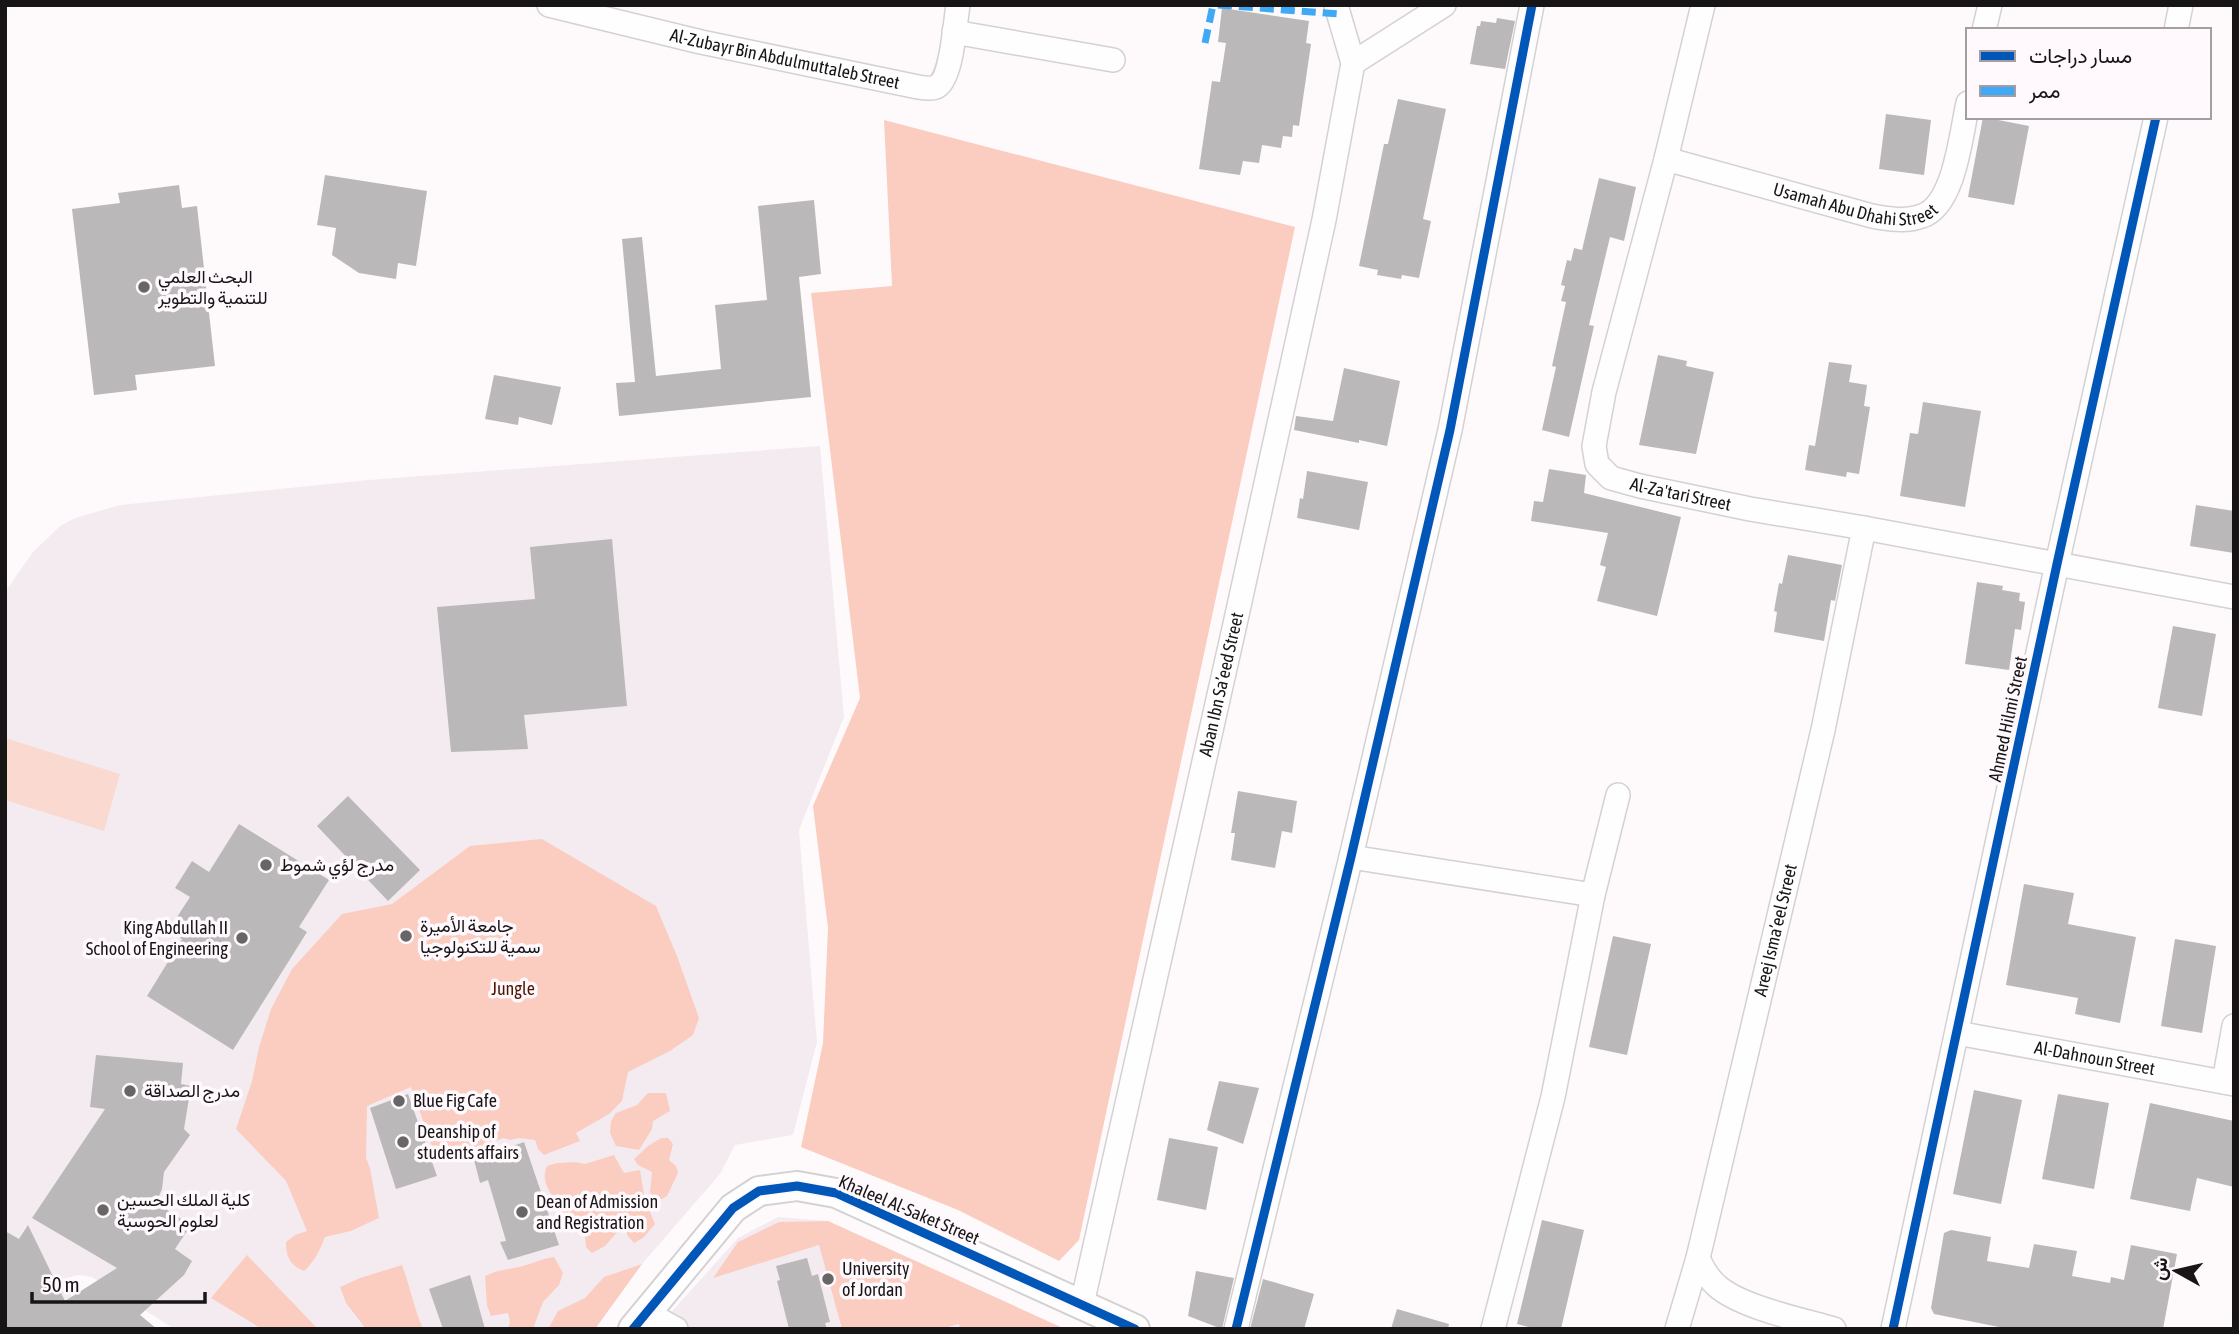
<svg xmlns="http://www.w3.org/2000/svg" width="2239" height="1334" font-family="'Asap Condensed',Vazirmatn,sans-serif">
<style>
.built{fill:#f4ebf1}
.green{fill:#fad9d0}
.forest{fill:#fbcdc1}
.building{fill:#bbb8b9}
.lines{fill:none;stroke-linecap:round;stroke-linejoin:round}
.minor-casing{stroke:#d4d1d3;stroke-width:26}
.tertiary-casing{stroke:#d4d1d3;stroke-width:32}
.minor{stroke:#fffeff;stroke-width:23}
.tertiary{stroke:#fffeff;stroke-width:28}
.quiet{stroke:#3fa9f5;stroke-width:7;stroke-dasharray:14 7;stroke-linecap:butt}
.cycleway-casing{stroke:#fff9fd;stroke-width:13}
.cycleway{stroke:#0057b8;stroke-width:9}
.poi-dot{fill:#686566;stroke:#fff9fd;stroke-width:2.5}
.labels{text-anchor:middle;stroke-width:7;stroke-linejoin:round;paint-order:stroke}
.street-label{font-size:18px;fill:#171516;stroke:#fff9fd}
.poi-label{font-size:18px;fill:#171516;stroke:#fff9fd;text-anchor:start}
.park-label{font-size:18px;fill:#4f1401;stroke:#fff9fd}
</style>
<rect width="100%" height="100%" fill="#fefafc"/>
<g class="built">
<path d="M820 446 844 717 799 830 817 1042 793 1135 735 1145 720 1174 642 1264 595 1329 173 1328 92 1277 79 1275 62 1279 90 1329H5V592L33 552 60 526 75 518 120 505 368 480Z"/>
<path d="M778 1217 828 1221 1065 1329H656L738 1238Z"/>
</g>
<path class="green" d="M5 738 120 774 104 831 5 800Z"/>
<g class="forest">
<path d="M884 120 1295 227 1079 1240 1059 1261 958 1210 801 1147 823 1043 828 928 813 806 860 698 811 293 892 286Z"/>
<path d="M542 839 656 906 677 956 699 1018 693 1035 670 1051 628 1072 622 1101 609 1114 576 1133 580 1141 544 1155 538 1149 535 1140 519 1138 510 1140 504 1138 437 1160 411 1087 367 1106 366 1158 370 1168 379 1218 351 1231 325 1237C320 1250 315 1261 304 1271 290 1265 286 1257 286 1242L295 1235 307 1231 286 1181 236 1129 252 1081 259 1047 271 1009 292 969 342 914 392 904 470 846Z"/>
<path d="M648 1093H666L670 1111 653 1121 652 1129 639 1150 616 1146 610 1133 611 1121 616 1113 637 1105Z"/>
<path d="M661 1138H668L673 1144 669 1160 676 1166 678 1173 667 1196 662 1199 654 1198 650 1192 652 1172 638 1165 634 1159 648 1146Z"/>
<path d="M614 1155 624 1173 640 1170 645 1200 655 1224 643 1238 634 1243 627 1235V1221L605 1246 592 1253 586 1247 584 1227 578 1222 570 1224C562 1205 537 1186 547 1166L557 1163 575 1162 585 1164Z"/>
<path d="M828 1221 1065 1329H960L959 1324 941 1329H842L819 1245 713 1278 738 1242 779 1222Z"/>
<path d="M247 1255 318 1329H262L211 1298Z"/>
<path d="M554 1257 563 1273 559 1285 543 1302 533 1329H508L510 1322 508 1313 491 1316 487 1306 485 1276C495 1271 503 1270 514 1268 527 1266 540 1259 554 1257Z"/>
<path d="M642 1264 595 1329H548L558 1311 585 1298 604 1277Z"/>
<path d="M402 1265C410 1286 414 1308 423 1329H366L346 1303 340 1287 360 1278Z"/>
</g>
<g class="building">
<path d="M1222 8 1309 21 1306 43 1311 44 1299 126 1293 125 1292 137 1283 136 1281 148 1262 145 1259 163 1243 161 1240 175 1199 169 1212 81 1220 82 1226 43 1218 42Z"/>
<path d="M1497 18 1515 21 1505 69 1470 64 1477 26H1480L1481 21 1496 23Z"/>
<path d="M1398 99 1446 109 1423 219 1431 221 1419 278 1402 275 1401 279 1377 275 1378 270 1359 266 1384 144H1388Z"/>
<path d="M1886 114 1931 120 1924 175 1879 169Z"/>
<path d="M1983 117 2029 126 2014 205 1968 197Z"/>
<path d="M325 175 427 191 416 266 398 263 396 279 359 273 332 255 336 228 317 225Z"/>
<path d="M1599 178 1636 187 1624 241 1610 237 1589 325 1594 326 1569 437 1542 430 1556 367 1552 366 1566 302 1561 301 1565 286 1561 285 1567 260 1571 261 1574 248 1582 250Z"/>
<path d="M179 185 182 208 197 206 215 366 135 375 137 390 94 395 72 209 120 203 118 193Z"/>
<path d="M814 200 821 274 799 277 811 397 619 416 616 383 635 382 622 239 642 237 656 376 721 369 715 305 767 300 758 206Z"/>
<path d="M1658 355 1687 361 1686 366 1714 372 1696 454 1639 445Z"/>
<path d="M1829 362 1852 365 1849 382 1867 385 1864 406 1870 407 1859 474 1847 472 1846 477 1805 470 1809 445 1815 446Z"/>
<path d="M1344 368 1400 381 1387 446 1359 440V443L1294 430 1296 416 1333 421Z"/>
<path d="M494 375 561 387 552 425 519 417 518 425 485 419Z"/>
<path d="M1923 402 1981 411 1965 507 1900 496 1910 433 1918 434Z"/>
<path d="M1549 469 1586 475 1584 493 1681 517 1657 616 1597 601 1606 567 1600 565 1608 533 1531 521 1534 501 1543 502Z"/>
<path d="M1307 471 1368 482 1359 530 1297 518 1300 498 1303 499Z"/>
<path d="M2196 505 2234 511V553L2190 546Z"/>
<path d="M612 539 627 706 524 715 528 749 451 752 437 607 535 599 530 547Z"/>
<path d="M1788 555 1842 565 1835 601 1831 600 1824 641 1774 632 1777 612 1774 611 1779 583 1782 584Z"/>
<path d="M1977 582 2003 586 2002 590 2020 593 2019 601 2025 602 2021 630 2015 629 2009 670 1965 664Z"/>
<path d="M2173 626 2216 634 2202 716 2158 708Z"/>
<path d="M1238 791 1297 801 1292 833 1282 831 1275 868 1231 860 1235 833H1231Z"/>
<path d="M348 796 420 870 388 901 317 826Z"/>
<path d="M239 824 329 880 299 927 307 932 233 1050 147 996 182 939 168 931 190 897 175 888 192 861 209 872Z"/>
<path d="M2024 884 2074 893 2068 924 2136 937 2120 1023 2075 1014 2078 998 2006 985Z"/>
<path d="M1613 936 1651 944 1627 1055 1589 1047Z"/>
<path d="M2175 939 2216 946 2202 1033 2161 1026Z"/>
<path d="M96 1055 183 1063 181 1084 191 1086 184 1129 190 1135 164 1172 162 1189 156 1203 191 1225 175 1249 192 1261 184 1275 140 1315 157 1329H5V1231L19 1239 28 1225 65 1301 117 1268 32 1218 105 1109 90 1107Z"/>
<path d="M1219 1081 1259 1088 1243 1144 1207 1130Z"/>
<path d="M1974 1090 2022 1100 2001 1204 1953 1194Z"/>
<path d="M408 1094 437 1176 396 1189 370 1108Z"/>
<path d="M2058 1094 2109 1103 2094 1189 2042 1179Z"/>
<path d="M2150 1103 2234 1121V1187L2197 1178 2190 1211 2130 1199Z"/>
<path d="M1169 1138 1218 1147 1206 1210 1157 1200Z"/>
<path d="M524 1142 559 1245 508 1260 500 1242 506 1241 488 1180 480 1183 474 1160Z"/>
<path d="M1542 1220 1584 1230 1561 1329H1536L1517 1324Z"/>
<path d="M1951 1230 1991 1237 1987 1261 2029 1268 2034 1244 2077 1251 2072 1276 2110 1283 2111 1277 2124 1280 2131 1245 2177 1254 2163 1329H2009L1934 1314 1931 1308 1944 1233Z"/>
<path d="M807 1258 812 1276 818 1274 830 1322 825 1323 827 1329H789L777 1281 780 1280 776 1266Z"/>
<path d="M1196 1271 1234 1278 1222 1329 1188 1316Z"/>
<path d="M470 1275 485 1329H443L429 1289Z"/>
<path d="M1263 1279 1314 1294 1304 1329H1250Z"/>
<path d="M1397 1309 1449 1324 1448 1329H1391Z"/>
</g>
<g class="lines">
<g class="minor-casing">
<g id="minor">
<path id="s1" d="M549 5 701 42 918 87C924 88 931 89 936 87 952 80 955 22 958 5"/>
<path id="s2" d="M1703 5 1666 159 1604 392 1594 446 1597 464 1611 478 1640 486 1750 509 1864 528 2234 597"/>
<path d="M1984 30 1990 5"/>
<path d="M2176 30 2181 5"/>
<path d="M954 32 1113 60"/>
<path d="M1353 63 1444 5"/>
<path id="s3" d="M1666 159 1872 216C1888 219 1906 222 1922 216 1955 205 1961 133 1968 103"/>
<path d="M1351 857 1593 895"/>
<path id="s4" d="M1957 1033 2234 1084"/>
<path d="M2224 1082 2234 1026"/>
<path d="M1698 1258C1702 1267 1708 1278 1716 1285 1739 1307 1803 1320 1834 1329"/>
<path id="s5" d="M1082 1304 1235 624 1324 220 1353 63 1336 5"/>
<path d="M647 1313 676 1329"/>
<path d="M1236 1329 1351 857 1450 430 1532 5"/>
<path d="M1493 1329 1553 1097 1593 895 1618 795"/>
<path id="s6" d="M1677 1329 1698 1258 1823 730 1864 528"/>
<path d="M1893 1329 2057 564 2156 117"/>
</g>
</g>
<g class="tertiary-casing">
<path id="tertiary" d="M633 1329 733 1208 759 1191 797 1186 836 1193 1135 1329"/>
</g>
<use href="#minor" class="minor"/>
<use href="#tertiary" class="tertiary"/>
<g class="quiet">
<path d="M1218 5 1339 14"/>
<path d="M1205 43 1213 5"/>
</g>
<g class="cycleway-casing">
<g id="cycleway">
<path d="M633 1329 733 1208 759 1191 797 1186 836 1193 1135 1329"/>
<path d="M1236 1329 1351 857 1450 430 1532 5"/>
<path d="M1893 1329 2057 564 2156 117"/>
</g>
</g>
<use href="#cycleway" class="cycleway"/>
</g>
<g class="poi-dot">
<circle cx="144" cy="287" r="7"/>
<circle cx="266" cy="865" r="7"/>
<circle cx="406" cy="936" r="7"/>
<circle cx="242" cy="938" r="7"/>
<circle cx="130" cy="1091" r="7"/>
<circle cx="399" cy="1101" r="7"/>
<circle cx="403" cy="1142" r="7"/>
<circle cx="103" cy="1210" r="7"/>
<circle cx="522" cy="1212" r="7"/>
<circle cx="828" cy="1279" r="7"/>
</g>
<g class="labels">
<g class="street-label">
<text dy="6" stroke="none"><textPath href="#s1" startOffset="242">Al-Zubayr Bin Abdulmuttaleb Street</textPath></text>
<text dy="6" stroke="none"><textPath href="#s3" startOffset="196">Usamah Abu Dhahi Street</textPath></text>
<text dy="6" stroke="none"><textPath href="#s2" startOffset="564">Al-Za'tari Street</textPath></text>
<text dy="6" stroke="none"><textPath href="#s5" startOffset="635">Aban Ibn Sa’eed Street</textPath></text>
<text transform="translate(2008 719) rotate(-78)" y="6">Ahmed Hilmi Street</text>
<text dy="6" stroke="none"><textPath href="#s6" startOffset="411">Areej Isma’eel Street</textPath></text>
<text dy="6" stroke="none"><textPath href="#s4" startOffset="140">Al-Dahnoun Street</textPath></text>
<text transform="translate(909 1210) rotate(23)" y="6">Khaleel Al-Saket Street</text>
</g>
<g class="poi-label">
<text x="158" y="283">البحث العلمي<tspan x="158" dy="21">للتنمية والتطوير</tspan></text>
<text x="280" y="871">مدرج لؤي شموط</text>
<text x="420" y="932">جامعة الأميرة<tspan x="420" dy="21">سمية للتكنولوجيا</tspan></text>
<text x="228" y="934" text-anchor="end">King Abdullah II<tspan x="228" dy="21">School of Engineering</tspan></text>
<text x="144" y="1097">مدرج الصداقة</text>
<text x="413" y="1107">Blue Fig Cafe</text>
<text x="417" y="1138">Deanship of<tspan x="417" dy="21">students affairs</tspan></text>
<text x="117" y="1206">كلية الملك الحسين<tspan x="117" dy="21">لعلوم الحوسبة</tspan></text>
<text x="536" y="1208">Dean of Admission<tspan x="536" dy="21">and Registration</tspan></text>
<text x="842" y="1275">University<tspan x="842" dy="21">of Jordan</tspan></text>
</g>
<g class="park-label">
<text x="513" y="995">Jungle</text>
</g>
</g>
<rect width="2239" height="1334" fill="none" stroke="#171516" stroke-width="14"/>
<rect x="1966" y="28" width="245" height="91" fill="#fff9fd" stroke="#a29ea1" stroke-width="2"/>
<rect x="1980" y="51" width="35" height="10" fill="#0057b8" stroke="#a29ea1" stroke-width="2"/>
<text x="2029" y="63" font-size="21" fill="#171516">مسار دراجات</text>
<rect x="1980" y="86" width="35" height="10" fill="#3fa9f5" stroke="#a29ea1" stroke-width="2"/>
<text x="2029" y="98" font-size="21" fill="#171516">ممر</text>
<g transform="translate(2176 1271) rotate(278)" stroke="#fff9fd" stroke-width="5" paint-order="stroke">
<path d="M0-5L12 26L0 18L-12 26Z" fill="#171516"/>
<text y="-10" font-size="19" font-weight="bold" text-anchor="middle" fill="#171516">ش</text>
</g>
<path d="M32 1292v10h173v-10" fill="none" stroke="#171516" stroke-width="3.5"/>
<text x="42" y="1292" font-size="21" fill="#171516" stroke="#fff9fd" stroke-width="5" paint-order="stroke">50 m</text>
</svg>
